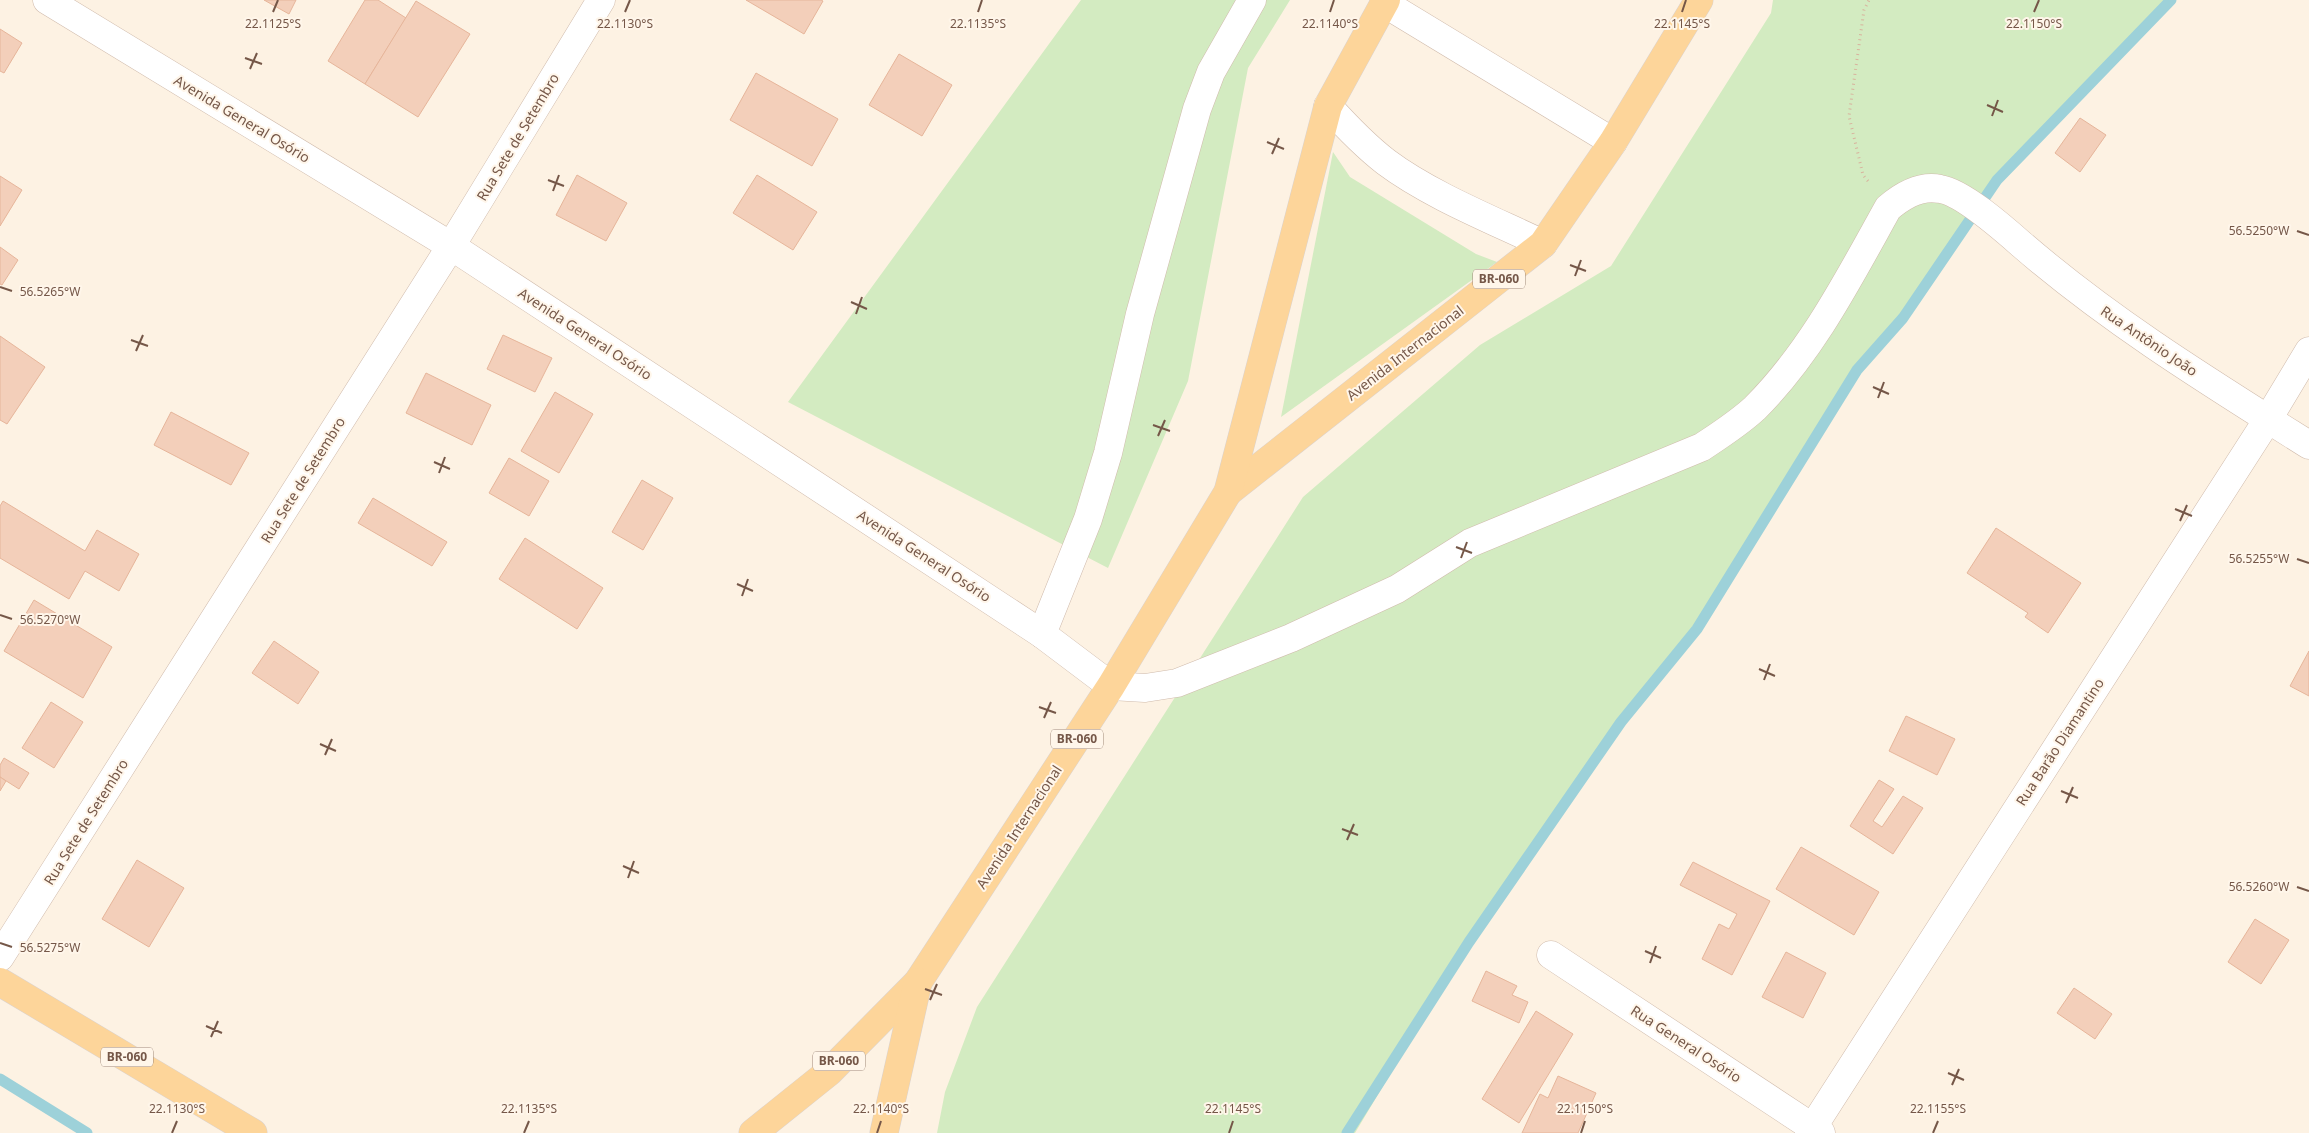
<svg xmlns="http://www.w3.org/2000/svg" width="2309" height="1133" font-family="'Noto Sans',sans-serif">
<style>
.green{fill:#d3ebc1}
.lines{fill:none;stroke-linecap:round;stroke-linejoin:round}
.stream{stroke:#9dd1d9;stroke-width:11}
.building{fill:#f3cfba;stroke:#e6b59a}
.minor-casing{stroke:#d0bbac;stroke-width:29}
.major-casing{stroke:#dbd3cf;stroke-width:29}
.path{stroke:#d8b29d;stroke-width:3;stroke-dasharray:1 4;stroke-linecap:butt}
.minor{stroke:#fff;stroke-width:28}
.major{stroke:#fdd59a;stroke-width:28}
.ticks{fill:none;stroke:#755748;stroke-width:2}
.labels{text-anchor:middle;stroke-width:4;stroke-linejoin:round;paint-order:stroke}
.shield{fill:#fff6ea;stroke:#9e8779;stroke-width:1}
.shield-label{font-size:12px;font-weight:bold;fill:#755748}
.street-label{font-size:14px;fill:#755748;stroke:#fff6ea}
.ticks-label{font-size:12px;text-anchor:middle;fill:#755748;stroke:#fff6ea;stroke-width:4;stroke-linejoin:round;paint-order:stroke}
</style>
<rect width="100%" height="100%" fill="#fdf2e3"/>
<g class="green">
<path d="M1081 0H1290L1248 68 1188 381 1108 568 788 402Z"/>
<path d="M1773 0H2171L1997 180 1903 318 1857 370 1697 629 1621 722 1469 942 1355 1133H937L945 1092 977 1007 1303 497 1480 345 1611 266 1771 13Z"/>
<path d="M1333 152 1350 177 1476 254 1497 262 1281 417Z"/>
</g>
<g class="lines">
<g class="stream">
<path d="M0 1079 87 1133"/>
<path d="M1347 1133 1469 942 1621 722 1697 629 1857 370 1903 318 1997 180 2171 0"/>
</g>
</g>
<g class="building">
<path d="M264 0H296L289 14Z"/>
<path d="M365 0H378L406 18 365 84 328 61Z"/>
<path d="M746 0H821L823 1 804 34Z"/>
<path d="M416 1 470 34 418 117 365 84Z"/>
<path d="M0 29 22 43 4 73 0 71Z"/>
<path d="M899 54 952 85 922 136 869 105Z"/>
<path d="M756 73 838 119 812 166 730 120Z"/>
<path d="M2080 118 2106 135 2080 172 2055 153Z"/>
<path d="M577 175 627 203 606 241 556 215Z"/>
<path d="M757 175 817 212 793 250 733 213Z"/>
<path d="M0 176 22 190 0 226Z"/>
<path d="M0 247 18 260 2 285 0 284Z"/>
<path d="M503 335 552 358 535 392 487 369Z"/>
<path d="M0 336 45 367 7 424 0 420Z"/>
<path d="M426 373 491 405 472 445 406 413Z"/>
<path d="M555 392 593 414 559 473 521 451Z"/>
<path d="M171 412 249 453 231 485 154 445Z"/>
<path d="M509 458 549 481 529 516 489 493Z"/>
<path d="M642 480 673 498 643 550 612 532Z"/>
<path d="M373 498 447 542 432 566 358 523Z"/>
<path d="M3 501 85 551 97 530 139 554 119 591 85 571 69 599 0 558V506Z"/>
<path d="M1996 528 2081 583 2048 633 2025 617 2028 613 1967 573Z"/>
<path d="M525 538 603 588 577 629 499 579Z"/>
<path d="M34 600 112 647 83 698 4 651Z"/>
<path d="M274 641 319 672 298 704 252 673Z"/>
<path d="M2309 651V696L2290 686Z"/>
<path d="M51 702 83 722 54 768 22 748Z"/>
<path d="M1906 716 1955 739 1937 775 1889 751Z"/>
<path d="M4 758 29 773 19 789 0 777V765Z"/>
<path d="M0 777 6 781 0 791Z"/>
<path d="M1879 780 1894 789 1873 821 1882 827 1903 796 1923 808 1893 854 1850 826Z"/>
<path d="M1801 847 1879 892 1854 935 1776 889Z"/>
<path d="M137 860 184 888 149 947 102 919Z"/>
<path d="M1693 862 1770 901 1732 975 1702 959 1719 924 1729 929 1737 914 1680 885Z"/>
<path d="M2255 919 2289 940 2261 984 2228 962Z"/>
<path d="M1786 952 1826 973 1803 1018 1762 997Z"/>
<path d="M1486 971 1517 986 1512 995 1528 1002 1519 1023 1472 1001Z"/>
<path d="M2074 988 2112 1014 2095 1039 2057 1013Z"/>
<path d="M1536 1011 1573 1034 1519 1123 1482 1099Z"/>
<path d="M1558 1076 1596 1093 1578 1133H1522L1540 1094 1548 1098Z"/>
</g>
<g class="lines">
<g class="minor-casing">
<g id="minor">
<path d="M47 0 451 246 1042 634 1111 686 1145 688 1177 683 1291 638 1397 589 1470 543 1702 447C1720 435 1739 423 1755 408 1812 351 1849 278 1888 208 1902 196 1921 185 1940 189 1962 192 2004 229 2021 244 2110 321 2209 382 2309 445"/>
<path d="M1384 3 1613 142"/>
<path d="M1328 106C1346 126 1364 145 1386 162 1430 195 1493 220 1543 244"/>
<path d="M1042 634 1088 519 1108 453 1140 314 1197 109 1211 72 1252 0"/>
<path d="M1551 955 1821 1133"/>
<path d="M0 957 451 246 601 0"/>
<path d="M1809 1133 2268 419 2309 351"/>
</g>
</g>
<g class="major-casing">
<g id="major">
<path d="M1228 492 1543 244 1613 142 1699 0"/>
<path d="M0 982 253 1133"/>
<path d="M753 1133 829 1072 918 982 1111 686 1228 492 1328 106 1386 0"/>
<path d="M884 1133 918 982"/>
</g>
</g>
<path class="path" d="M1868 181 1863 175 1849 116 1864 10 1869 0"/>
<use href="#minor" class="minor"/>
<use href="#major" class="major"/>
</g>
<path class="ticks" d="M273 12 278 0M625 12 630 0M978 12 982 0M1330 12 1334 0M1682 12 1686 0M2034 12 2039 0M245 58 262 64M250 69 257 53M1987 105 2003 112M1992 116 1998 100M1267 142 1284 149M1272 154 1279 138M548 180 564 186M553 191 559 175M2297 231 2309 235M1570 265 1586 271M1575 276 1581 260M0 287 12 291M851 302 867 309M856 314 862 297M131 340 148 346M136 351 143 335M1873 387 1889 394M1878 398 1884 382M1153 425 1170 431M1158 436 1165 420M434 462 450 469M439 473 445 457M2175 509 2192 516M2180 521 2187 505M1456 547 1472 553M1461 558 1467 542M2297 559 2309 563M737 584 753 591M742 596 748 579M0 615 12 619M1759 669 1775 676M1764 680 1770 664M1039 707 1056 713M1044 718 1051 702M320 744 336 751M325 755 332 739M2061 791 2078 798M2066 803 2073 787M1342 829 1358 835M1347 840 1354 824M623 866 639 873M628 878 634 861M2297 887 2309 891M0 943 12 947M1645 951 1661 958M1650 963 1656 946M925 989 942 995M930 1000 937 984M206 1026 222 1033M211 1037 218 1021M1948 1073 1964 1080M1952 1085 1959 1069M172 1133 177 1121M524 1133 529 1121M877 1133 881 1121M1229 1133 1233 1121M1581 1133 1585 1121M1933 1133 1938 1121"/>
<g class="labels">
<g class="shield">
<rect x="1473" y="269.5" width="52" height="19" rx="4"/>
<rect x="1051" y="729.5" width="52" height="19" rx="4"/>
<rect x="101" y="1047.5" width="52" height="19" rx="4"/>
<rect x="813" y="1051.5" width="52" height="19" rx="4"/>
</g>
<g class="shield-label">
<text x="1499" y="283">BR-060</text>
<text x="1077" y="743">BR-060</text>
<text x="127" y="1061">BR-060</text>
<text x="839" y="1065">BR-060</text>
</g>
<g class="street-label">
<text transform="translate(242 119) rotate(31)" y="5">Avenida General Osório</text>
<text transform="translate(518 137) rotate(-59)" y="5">Rua Sete de Setembro</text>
<text transform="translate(585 334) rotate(33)" y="5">Avenida General Osório</text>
<text transform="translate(2149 341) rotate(34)" y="5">Rua Antônio João</text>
<text transform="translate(1405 353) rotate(-38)" y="5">Avenida Internacional</text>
<text transform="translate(303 480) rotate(-58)" y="5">Rua Sete de Setembro</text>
<text transform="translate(924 556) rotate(33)" y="5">Avenida General Osório</text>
<text transform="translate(2060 742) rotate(-57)" y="5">Rua Barão Diamantino</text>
<text transform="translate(86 822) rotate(-58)" y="5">Rua Sete de Setembro</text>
<text transform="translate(1019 827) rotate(-57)" y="5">Avenida Internacional</text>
<text transform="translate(1686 1044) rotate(33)" y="5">Rua General Osório</text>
</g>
</g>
<g class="ticks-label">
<text x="273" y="28">22.1125°S</text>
<text x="625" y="28">22.1130°S</text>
<text x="978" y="28">22.1135°S</text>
<text x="1330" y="28">22.1140°S</text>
<text x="1682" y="28">22.1145°S</text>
<text x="2034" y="28">22.1150°S</text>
<text x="2259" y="235">56.5250°W</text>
<text x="50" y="296">56.5265°W</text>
<text x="2259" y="563">56.5255°W</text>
<text x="50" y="624">56.5270°W</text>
<text x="2259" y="891">56.5260°W</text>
<text x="50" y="952">56.5275°W</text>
<text x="177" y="1113">22.1130°S</text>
<text x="529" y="1113">22.1135°S</text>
<text x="881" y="1113">22.1140°S</text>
<text x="1233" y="1113">22.1145°S</text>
<text x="1585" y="1113">22.1150°S</text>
<text x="1938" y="1113">22.1155°S</text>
</g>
</svg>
